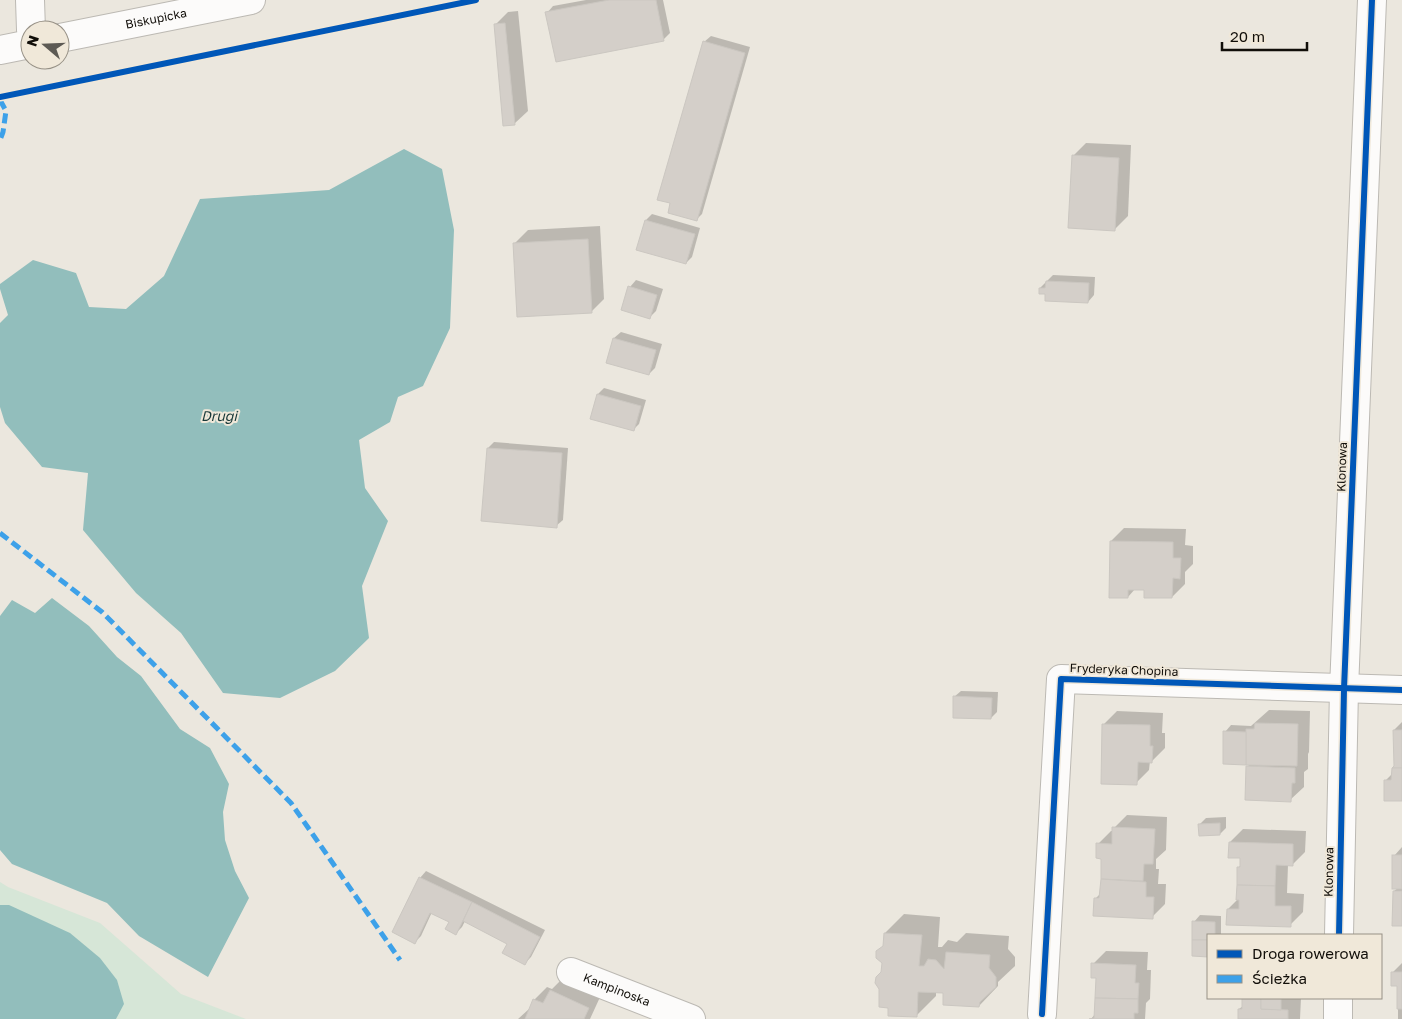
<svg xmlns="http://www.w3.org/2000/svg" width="1402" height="1019" font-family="'Golos Text',sans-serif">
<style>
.garden{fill:#d6e6d7}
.water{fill:#92bebc}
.shadow{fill:#0003}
.building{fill:#d4cfc9;stroke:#cbc7c1}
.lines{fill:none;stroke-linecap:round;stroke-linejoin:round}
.minor-casing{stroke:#bcb9b3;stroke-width:30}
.secondary-casing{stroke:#bcb9b3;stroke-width:30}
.minor{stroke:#fcfbfa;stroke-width:28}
.secondary{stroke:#fcfbfa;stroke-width:28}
.quiet{stroke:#3da1e9;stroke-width:5;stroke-dasharray:10 5;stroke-linecap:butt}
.cycleway-casing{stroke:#f0e8d9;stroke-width:9}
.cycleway{stroke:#0057b8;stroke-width:6}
.labels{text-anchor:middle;stroke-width:4;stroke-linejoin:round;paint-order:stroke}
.street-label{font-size:12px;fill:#110e09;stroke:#f0e8d9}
.water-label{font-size:14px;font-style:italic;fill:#173838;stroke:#f0e8d9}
</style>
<rect width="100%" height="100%" fill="#ebe7de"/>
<path class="garden" d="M0 882 8 887 100 923 181 994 246 1019H0Z"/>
<g class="water">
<path d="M404 149 442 169 454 230 450 328 423 386 398 397 390 422 359 440 365 488 388 521 362 586 369 638 335 671 280 698 223 693 181 633 136 593 83 530 88 473 42 467 5 423 0 407V323L8 315 0 289V284L33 260 76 273 89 307 126 309 164 276 200 199 329 190Z"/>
<path d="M52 598 89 626 117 657 141 676 180 729 210 748 229 784 223 812 225 840 235 871 249 898 208 977 139 936 107 903 12 864 0 850V616L12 600 35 613Z"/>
<path d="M0 905H9L70 933 100 958 117 980 124 1004 116 1019H0Z"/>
</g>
<g class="shadow">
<path d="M586 0H663L670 33 664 39 557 60 547 13 553 6Z"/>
<path d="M518 11 528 111 514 124 495 25 508 12Z"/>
<path d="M711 36 750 47 702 214 696 220 704 42Z"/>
<path d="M1086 143 1131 145 1128 216 1115 229 1073 156Z"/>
<path d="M652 214 700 228 692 257 686 263 646 220Z"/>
<path d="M600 226 604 299 591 312 514 244 528 230Z"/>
<path d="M1053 275 1095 277 1094 295 1088 302 1046 293 1040 288Z"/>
<path d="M636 280 663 289 656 311 650 317 630 287Z"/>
<path d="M621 332 662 344 655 368 649 374 608 362 614 338Z"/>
<path d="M604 388 646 400 639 424 633 430 598 394Z"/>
<path d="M494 442 568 448 563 520 556 526 488 448Z"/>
<path d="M1124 528 1186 529 1185 545 1193 546V564L1185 572V584L1172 597 1145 589H1135L1128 597 1111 541Z"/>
<path d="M961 691 998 692 997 712 991 718 954 697Z"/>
<path d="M1269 710 1310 711 1309 752 1308 754V769L1304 772V787L1290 800 1247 767 1250 764 1225 732 1231 725 1251 726Z"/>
<path d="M1117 711 1163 713 1162 733H1165V748L1152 761H1150L1149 770 1136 783 1104 724Z"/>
<path d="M1402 722V800L1386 780 1393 773 1395 765 1394 730Z"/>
<path d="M1127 815 1167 817 1166 850 1156 859V869H1159L1158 884H1166L1165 904 1152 917 1095 899 1101 893 1102 879V857L1098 844 1111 831H1113L1114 828Z"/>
<path d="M1226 817V828L1220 834 1200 824 1206 818Z"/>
<path d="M1243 829 1306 831 1305 852 1292 865H1288L1287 893 1304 894 1303 912 1290 925 1228 909 1237 900 1238 868 1241 865V857L1230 842Z"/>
<path d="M1402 847V925L1394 891 1398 888 1394 856Z"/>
<path d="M426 871 545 930 531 957 525 963 509 943 465 921 462 927 456 933 450 921 432 912 421 936 415 942 394 932 420 878Z"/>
<path d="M904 914 940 917 938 947H942L948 940 957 942 966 933 1009 936 1008 949 1015 957V966L998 982V986L979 1006 944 992 936 991V996L916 1016 882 972 885 933Z"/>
<path d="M1200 915 1221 916V935H1208V956L1193 955 1194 922Z"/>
<path d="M1106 951 1148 952 1147 970H1151L1150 999 1146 1003 1145 1019H1091L1096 1013 1097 977 1093 964Z"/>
<path d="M1402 963V1019H1398V985L1393 972Z"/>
<path d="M564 977 601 995 590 1019H518L529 1009 530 1010 534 1000 547 987 552 989Z"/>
<path d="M1243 998H1301L1300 1019H1239V1009L1243 1006Z"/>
</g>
<g class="building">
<path d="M609 0H656L664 41 556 62 545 12Z"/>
<path d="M505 23 515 125 503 126 494 24Z"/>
<path d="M703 41 745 53 697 221 668 213 670 203 657 200Z"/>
<path d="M1072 155 1119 158 1115 231 1068 228Z"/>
<path d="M645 220 695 234 686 264 636 250Z"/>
<path d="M588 239 592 313 517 317 513 243Z"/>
<path d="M1046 281 1089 283 1088 303 1045 301V294H1039V288H1045Z"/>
<path d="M628 286 657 295 650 319 621 310Z"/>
<path d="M613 338 656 350 649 375 606 363Z"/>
<path d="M597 394 641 406 634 431 590 419Z"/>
<path d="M487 448 562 453 557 528 481 521Z"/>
<path d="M1110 541 1173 542V558H1181L1180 579 1173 578 1172 598H1144V590H1128V598H1109Z"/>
<path d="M953 696 992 698 991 719 953 718Z"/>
<path d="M1255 723 1298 724 1297 766 1246 765V729H1254Z"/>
<path d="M1102 724 1150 725V746H1153L1152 763 1138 762 1137 785 1101 784Z"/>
<path d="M1393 730H1402V768H1392L1394 766Z"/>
<path d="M1223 731 1246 732V765L1223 764Z"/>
<path d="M1246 766 1295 768V783H1292L1291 802 1245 800Z"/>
<path d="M1392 768H1402V801H1384V780H1391Z"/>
<path d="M1220 823V835L1199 836 1198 824Z"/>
<path d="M1112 827 1155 829 1153 864H1144L1143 881 1101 879V859L1096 858V843L1112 844Z"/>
<path d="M1229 842 1293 844V866L1276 865 1275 886 1237 885V867H1240V858H1228Z"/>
<rect x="1392" y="855" width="10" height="34"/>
<path d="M419 877 472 902 456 935 445 929 449 922 430 913 415 944 392 932Z"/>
<path d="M1101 879 1146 882V897H1154L1153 919 1093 916 1094 898H1099Z"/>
<path d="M1237 885 1275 886V906H1291V927L1226 925 1227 909H1239V900H1236Z"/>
<path d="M1393 891H1402V926H1392Z"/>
<path d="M472 902 540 937 525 965 502 953 507 944 463 921Z"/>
<path d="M1192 921 1215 922V935H1208V940H1192Z"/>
<path d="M884 933 922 935 919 966H924L928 959 936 960 944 969 946 952 990 955 989 968 996 977V987L980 1002 979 1007 943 1005V993L918 992 917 1017 888 1016V1008L879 1007V989L875 983 876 977 881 972 882 963 876 958V951L883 946Z"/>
<path d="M1192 940H1208V957L1192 956Z"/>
<path d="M1091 963 1136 965 1135 983H1139L1138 999 1095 998 1096 978H1091Z"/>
<path d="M1391 972H1402V1009H1397V986H1391Z"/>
<path d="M550 990 589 1008 584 1019H525L533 999 543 1003Z"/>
<path d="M1095 998 1138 999V1013H1134V1019H1089L1094 1018Z"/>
<path d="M1242 998H1261V1009L1288 1010V1019H1238V1009H1242Z"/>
<path d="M1261 998H1281V1010L1261 1009Z"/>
</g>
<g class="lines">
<g class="minor-casing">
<g id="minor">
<path d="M30 0 31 30"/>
<path d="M1339 935 1344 689 1372 0"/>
<path id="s1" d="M571 972 691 1019"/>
<path d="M1042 1014 1061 679 1402 690"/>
<path d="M1338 1019V998"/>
</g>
</g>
<g class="secondary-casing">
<g id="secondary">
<path id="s2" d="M60 38 251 0"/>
<path d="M0 50 30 44"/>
</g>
</g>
<use href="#minor" class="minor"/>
<use href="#secondary" class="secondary"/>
<g class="quiet">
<path d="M0 100 6 111 3 132 0 140"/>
<path d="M0 533 102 612 291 803 400 960"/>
</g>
<g class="cycleway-casing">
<g id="cycleway">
<path d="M0 97 476 0"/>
<path d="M1339 935 1344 689 1372 0"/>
<path d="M1042 1014 1061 679 1402 690"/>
</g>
</g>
<use href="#cycleway" class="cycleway"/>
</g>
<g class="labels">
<g class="street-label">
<text dy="4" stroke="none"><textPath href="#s2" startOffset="98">Biskupicka</textPath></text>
<text transform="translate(1342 467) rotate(-88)" y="4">Klonowa</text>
<text transform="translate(1124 670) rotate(2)" y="4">Fryderyka Chopina</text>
<text transform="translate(1329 872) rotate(-89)" y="4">Klonowa</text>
<text dy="4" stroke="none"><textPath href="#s1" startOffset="49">Kampinoska</textPath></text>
</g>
<g class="water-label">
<text x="219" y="421">Drugi</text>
</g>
</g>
<rect x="1207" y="934" width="175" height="65" fill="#f0e8d9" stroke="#979186"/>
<rect x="1217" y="950" width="25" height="8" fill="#0057b8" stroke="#979186"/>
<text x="1252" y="959" font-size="15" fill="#110e09">Droga rowerowa</text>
<rect x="1217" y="975" width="25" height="8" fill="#3da1e9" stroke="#979186"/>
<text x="1252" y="984" font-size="15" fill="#110e09">Ścieżka</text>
<g transform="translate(45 45) rotate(289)"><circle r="24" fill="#f0e8d9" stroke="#979186"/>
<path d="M0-4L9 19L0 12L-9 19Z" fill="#5d5a54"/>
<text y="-8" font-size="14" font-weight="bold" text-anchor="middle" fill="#110e09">N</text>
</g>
<path d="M1222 42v8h85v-8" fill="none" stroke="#110e09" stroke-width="2.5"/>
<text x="1230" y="42" font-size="15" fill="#110e09" stroke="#f0e8d9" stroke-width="4" paint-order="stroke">20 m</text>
</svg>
